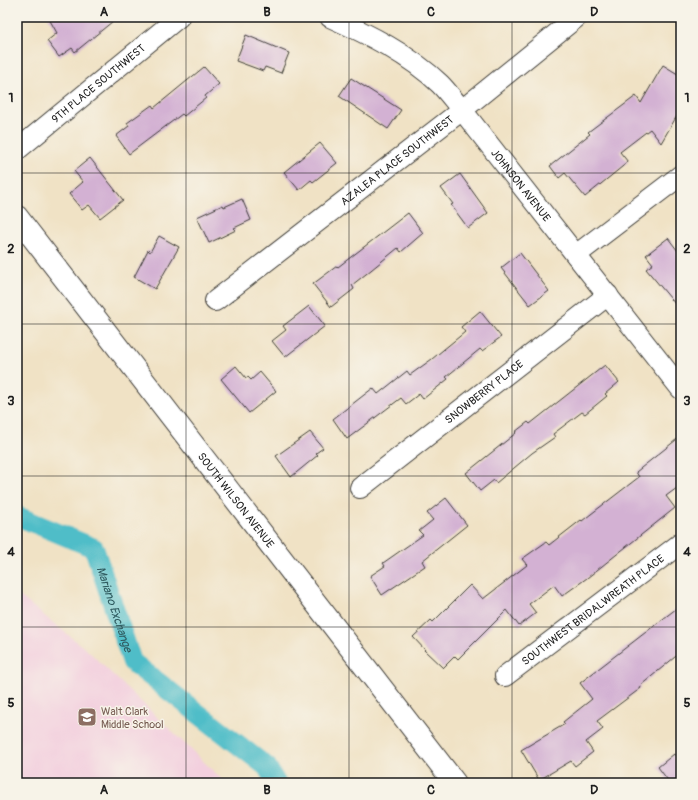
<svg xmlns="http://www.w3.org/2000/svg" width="698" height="800" font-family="Pangolin,sans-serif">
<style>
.built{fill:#f3cfde}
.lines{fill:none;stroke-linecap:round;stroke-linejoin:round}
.canal{stroke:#4fbdc8;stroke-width:20}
.building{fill:#d3b1d3}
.street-casing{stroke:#3c3a35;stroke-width:22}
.secondary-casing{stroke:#3c3a35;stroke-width:24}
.street{stroke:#fff;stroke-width:20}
.secondary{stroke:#fff;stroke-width:22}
.grid{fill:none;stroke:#1c1c1c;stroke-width:1;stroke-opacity:0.55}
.labels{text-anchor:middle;stroke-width:3;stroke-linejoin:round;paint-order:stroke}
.street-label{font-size:11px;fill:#1c1c1c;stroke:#f7f3e8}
.education-label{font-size:11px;fill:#785e54;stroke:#f7f3e8;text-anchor:start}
.water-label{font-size:12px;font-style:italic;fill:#305c61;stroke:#f7f3e8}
.neatline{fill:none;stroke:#1c1c1c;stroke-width:1.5}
.grid-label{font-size:13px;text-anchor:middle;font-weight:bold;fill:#1c1c1c}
</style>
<rect width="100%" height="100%" fill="#f7f3e8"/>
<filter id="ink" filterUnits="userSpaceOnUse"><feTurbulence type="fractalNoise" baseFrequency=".025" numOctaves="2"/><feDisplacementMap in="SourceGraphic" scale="8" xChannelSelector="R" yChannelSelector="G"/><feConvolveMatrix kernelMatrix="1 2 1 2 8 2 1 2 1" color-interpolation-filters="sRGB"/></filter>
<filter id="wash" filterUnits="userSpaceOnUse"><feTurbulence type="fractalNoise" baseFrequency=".012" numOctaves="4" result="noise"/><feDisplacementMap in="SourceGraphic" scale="16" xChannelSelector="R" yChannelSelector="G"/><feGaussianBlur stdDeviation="0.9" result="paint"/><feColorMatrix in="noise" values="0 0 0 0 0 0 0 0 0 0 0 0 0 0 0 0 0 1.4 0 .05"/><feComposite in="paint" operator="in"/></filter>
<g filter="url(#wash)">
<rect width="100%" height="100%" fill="#f0e2c5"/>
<path class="built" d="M17 594 87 650 226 783H17Z"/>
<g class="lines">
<path class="canal" id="s1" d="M17 516 94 548 132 662 267 767 276 783"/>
</g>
<g id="blocks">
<g class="building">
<path d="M48 17H118L75 52 72 48 59 57 47 41 57 33Z"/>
<path d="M246 35 289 53 281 73 265 67 263 71 236 61Z"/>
<path d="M663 65 681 76V109L661 143 650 129 620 152 628 162 585 197 565 173 559 178 550 166 590 134 588 132 636 96 641 103Z"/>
<path d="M204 67 219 84 205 96 206 98 184 116 182 114 129 154 116 136 129 126 127 123 152 105 154 108Z"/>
<path d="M351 78 401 110 388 129 339 96Z"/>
<path d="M320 143 337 163 313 182 311 180 299 190 284 172Z"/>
<path d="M90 158 123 200 100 218 89 205 82 210 69 194 83 182 74 171Z"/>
<path d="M460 174 488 213 468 228 451 205 453 204 441 188Z"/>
<path d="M242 199 251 220 234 228 236 230 209 243 197 217 223 205 224 207Z"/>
<path d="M408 213 423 233 401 252 398 248 366 274 352 285 354 289 331 307 313 284 337 266 338 267Z"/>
<path d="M159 236 179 247 155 289 134 277 148 250 150 252Z"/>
<path d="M668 238 681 255V311L646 269 653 264 646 255Z"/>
<path d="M520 253 549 291 530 305 501 268Z"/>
<path d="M309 306 325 326 285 357 272 341 286 330 283 326Z"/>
<path d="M480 311 501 337 482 351 480 349 446 377 448 379 423 399 419 394 406 404 401 398 347 439 333 419 373 388 378 394 407 371 410 375 432 359 465 332 461 327Z"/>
<path d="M605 365 619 382 605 394 607 396 585 414 582 412 553 434 555 437 532 453 496 483 494 480 480 491 466 473 516 433 515 432 528 422 530 424Z"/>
<path d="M236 366 246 378 248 377 251 380 260 372 276 391 249 413 221 379Z"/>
<path d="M310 432 323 448 316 453 318 455 291 477 276 456Z"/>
<path d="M681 436V485L666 496 675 508 587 578 562 596 554 585 529 604 536 613 519 626 507 610 458 659 455 656 443 668 424 650H425L413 637 431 620 433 622 470 585 483 599 527 565 522 559 546 542 549 545 581 520 582 521 639 477 636 472Z"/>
<path d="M446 498 467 525 422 561 425 566 382 595 370 576 385 566 383 563 423 535 419 531 433 520 427 513Z"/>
<path d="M681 605V652L640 686 641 688 597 721 603 729 586 742 593 752 575 766 571 761 539 780 521 750 565 724 563 722 592 699 580 683Z"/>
<path d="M674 754 681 763V783H670L658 767Z"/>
</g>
</g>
</g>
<g filter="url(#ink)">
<use href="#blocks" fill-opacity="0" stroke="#3c3a35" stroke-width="1"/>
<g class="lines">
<g class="street-casing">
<g id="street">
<path id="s2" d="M330 17C368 34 410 55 440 84 448 92 455 102 462 110L681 389"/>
<path id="s3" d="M17 150 179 17"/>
<path d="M576 255 681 175"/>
<path id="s4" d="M215 301 462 110 577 17"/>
<path id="s5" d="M360 488 608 295"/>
<path id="s6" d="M505 676 681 543"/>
</g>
</g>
<g class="secondary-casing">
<g id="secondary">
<path id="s7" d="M17 217 455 783"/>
</g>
</g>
<use href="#street" class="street"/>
<use href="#secondary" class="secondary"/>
</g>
</g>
<path class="grid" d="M186 17V783M349 17V783M512 17V783M17 173H681M17 324H681M17 476H681M17 627H681"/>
<defs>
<g id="school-square" transform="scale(1)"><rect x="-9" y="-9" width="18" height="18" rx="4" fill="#8d6e63" stroke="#f7f3e8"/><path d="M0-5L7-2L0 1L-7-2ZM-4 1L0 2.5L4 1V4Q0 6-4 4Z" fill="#fff"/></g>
</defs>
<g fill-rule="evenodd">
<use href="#school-square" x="87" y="717"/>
</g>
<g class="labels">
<g class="street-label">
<text dy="4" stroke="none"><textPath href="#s3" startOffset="105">9TH PLACE SOUTHWEST</textPath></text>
<text dy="4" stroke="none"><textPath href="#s4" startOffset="230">AZALEA PLACE SOUTHWEST</textPath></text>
<text dy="4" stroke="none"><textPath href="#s2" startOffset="259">JOHNSON AVENUE</textPath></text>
<text dy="4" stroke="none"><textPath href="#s5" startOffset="157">SNOWBERRY PLACE</textPath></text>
<text dy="4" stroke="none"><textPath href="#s7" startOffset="358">SOUTH WILSON AVENUE</textPath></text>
<text dy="4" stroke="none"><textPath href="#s6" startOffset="110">SOUTHWEST BRIDALWREATH PLACE</textPath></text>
</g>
<g class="education-label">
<text x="101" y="715">Walt Clark<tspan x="101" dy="13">Middle School</tspan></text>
</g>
<g class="water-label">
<text dy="4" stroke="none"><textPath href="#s1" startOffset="148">Mariano Exchange</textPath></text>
</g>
</g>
<rect width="698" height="800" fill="none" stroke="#f7f3e8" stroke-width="44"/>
<rect x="22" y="22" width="654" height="756" class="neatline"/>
<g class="grid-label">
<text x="104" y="16">A</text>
<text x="267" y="16">B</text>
<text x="431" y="16">C</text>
<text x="594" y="16">D</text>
<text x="11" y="102">1</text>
<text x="687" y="102">1</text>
<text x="11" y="253">2</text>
<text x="687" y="253">2</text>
<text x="11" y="405">3</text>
<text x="687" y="405">3</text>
<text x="11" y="556">4</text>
<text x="687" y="556">4</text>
<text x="11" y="707">5</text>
<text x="687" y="707">5</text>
<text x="104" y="794">A</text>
<text x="267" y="794">B</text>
<text x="431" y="794">C</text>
<text x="594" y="794">D</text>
</g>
</svg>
